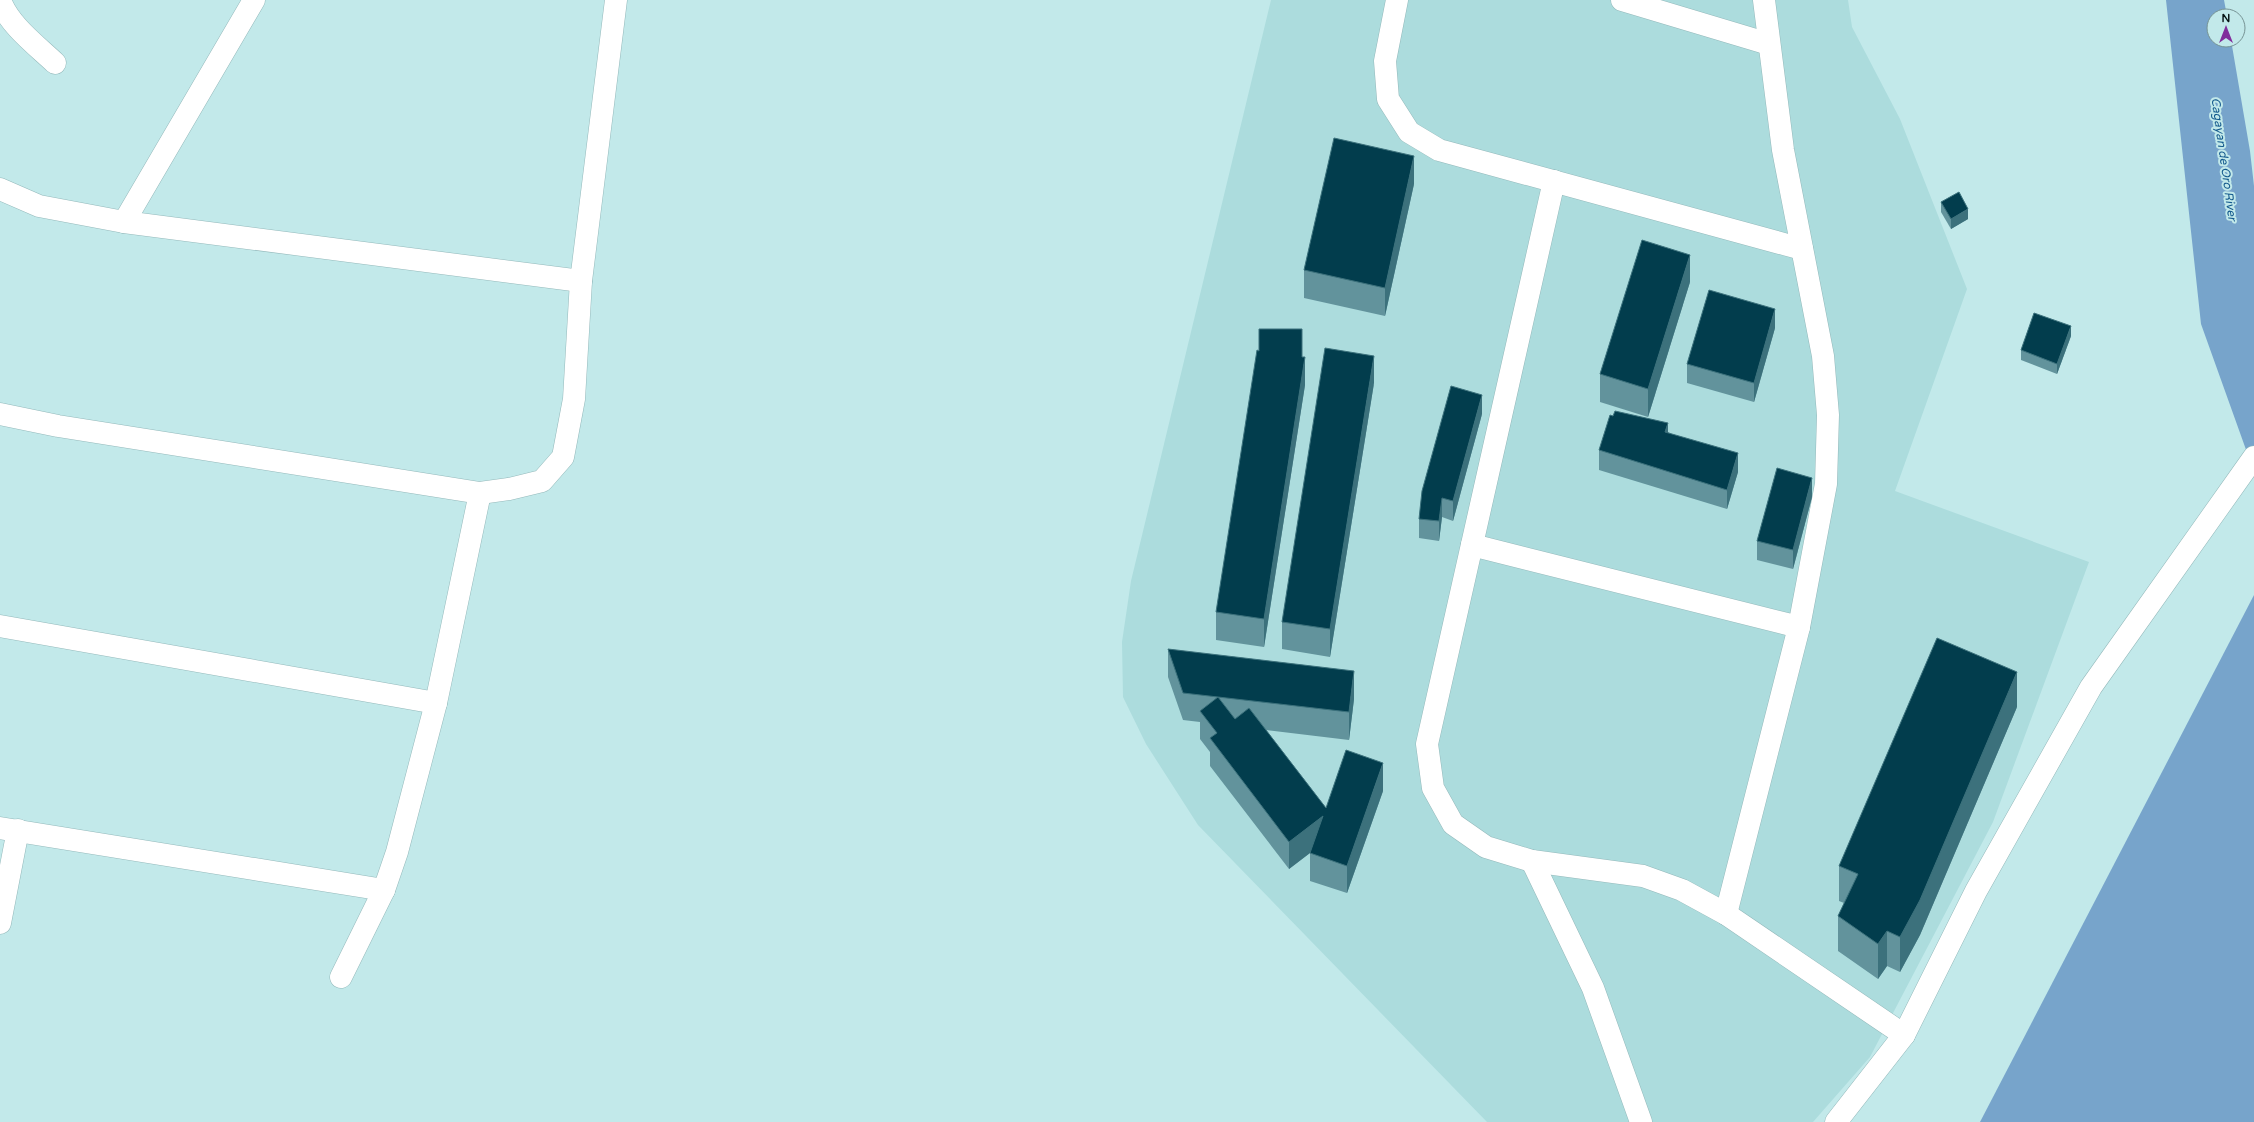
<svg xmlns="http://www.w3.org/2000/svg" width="2254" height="1122" font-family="'Varela Round',sans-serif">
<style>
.built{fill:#acdcdd}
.water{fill:#77a4cb}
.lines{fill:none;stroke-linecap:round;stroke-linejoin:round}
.minor-casing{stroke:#94b9bb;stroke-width:23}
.minor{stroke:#fff;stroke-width:22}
.wall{fill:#62939c}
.shaded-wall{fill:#3c717c}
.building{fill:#023d4d;stroke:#3c717c}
.labels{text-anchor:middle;stroke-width:4;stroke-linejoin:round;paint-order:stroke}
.water-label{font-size:12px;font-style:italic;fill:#145a8d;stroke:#c2e9ea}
</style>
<rect width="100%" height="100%" fill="#c2e9ea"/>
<path class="built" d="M1271 0H1848L1852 27 1900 119 1967 289 1895 491 2089 562 1993 822 1870 1057 1813 1122H1487L1198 825 1146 744 1123 697 1122 642 1131 581Z"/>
<g class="water">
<path d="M2166 0H2224L2227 16H2214V40H2231L2250 151 2254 186V472L2201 324Z"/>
<path d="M2254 595V1122H1980Z"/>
</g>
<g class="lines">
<g class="minor-casing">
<g id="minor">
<path d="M0 0C9 25 36 45 55 63"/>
<path d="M1397 0 1385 61 1388 99 1409 132 1439 150 1802 249"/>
<path d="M1622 0 1769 44"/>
<path d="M1554 181 1427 744 1433 788 1453 824 1486 847 1532 861 1643 876 1682 890 1726 914 1904 1035"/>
<path d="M0 189 39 206 124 222 581 281"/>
<path d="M124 222 254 0"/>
<path d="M0 414 58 426 480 493 509 489 542 481 563 457 574 399 581 281 616 0"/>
<path d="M1472 545 1799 627"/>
<path d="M0 626 436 703"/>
<path d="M0 828 384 890"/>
<path d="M1532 861 1593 988 1641 1122"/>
<path d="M1726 914 1799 627 1826 484 1828 415 1823 356 1783 150 1764 0"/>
<path d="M0 923 18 830"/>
<path d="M341 977 384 890 397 852 436 703 480 493"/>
<path d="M1836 1122 1904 1035 1976 891 2091 687 2254 457"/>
</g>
</g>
<use href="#minor" class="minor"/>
</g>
<g class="wall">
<path d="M1414 184 1385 316 1304 298V270Z"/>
<path d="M1941 202 1968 219 1951 229 1941 212Z"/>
<path d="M1690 282 1648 417 1600 402V374Z"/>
<path d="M1775 328 1754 402 1687 383V364Z"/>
<path d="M2071 336 2057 374 2021 360V350Z"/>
<path d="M1302 357 1305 385 1264 647 1216 640V612Z"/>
<path d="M1374 383 1330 657 1282 649V622Z"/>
<path d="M1482 414 1453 521 1442 517 1439 541 1419 538V519Z"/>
<path d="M1668 432 1738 472 1727 509 1599 470V450Z"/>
<path d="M1812 497 1793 569 1757 560V541Z"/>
<path d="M1168 649 1354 699 1349 740 1266 730 1326 808 1383 791 1347 893 1310 881V853L1289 869 1210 766V752L1200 739V722L1183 720 1168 677Z"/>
<path d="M2017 707 1920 935 1900 972 1887 966 1878 979 1838 951V916L1844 903 1839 901V866Z"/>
</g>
<g class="shaded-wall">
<path d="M1414 156V184L1385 316V288Z"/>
<path d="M1968 209V219L1951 229V219Z"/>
<path d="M1690 255V282L1648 417V389Z"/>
<path d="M1775 309V328L1754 402V383Z"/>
<path d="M2071 326V336L2057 374V364Z"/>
<path d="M1374 356V383L1330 657V629Z"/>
<path d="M1305 357V385L1264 647V619Z"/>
<path d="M1482 395V414L1453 521V501Z"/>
<path d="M1668 423V443L1665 432Z"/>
<path d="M1738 453V472L1727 509V490Z"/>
<path d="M1812 478V497L1793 569V550Z"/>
<path d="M1442 498V517L1439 541V521Z"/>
<path d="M1354 671V699L1349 740V712Z"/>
<path d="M2017 672V707L1920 935 1900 972V937Z"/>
<path d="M1383 763V791L1347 893V866Z"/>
<path d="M1323 816V843L1289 869V842Z"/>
<path d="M1887 931V966L1878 979V944Z"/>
</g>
<g class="building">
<path d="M1334 138 1414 156 1385 288 1304 270Z"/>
<path d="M1959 192 1968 209 1951 219 1941 202Z"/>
<path d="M1642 240 1690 255 1648 389 1600 374Z"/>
<path d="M1709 290 1775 309 1754 383 1687 364Z"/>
<path d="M2034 313 2071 326 2057 364 2021 350Z"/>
<path d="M1259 329H1302V357H1305L1264 619 1216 612 1257 350 1259 351Z"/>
<path d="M1325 348 1374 356 1330 629 1282 622Z"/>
<path d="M1451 386 1482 395 1453 501 1442 498 1439 521 1419 519 1422 491Z"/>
<path d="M1615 411 1668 423 1665 432 1738 453 1727 490 1599 450 1610 415 1613 416Z"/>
<path d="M1777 468 1812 478 1793 550 1757 541Z"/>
<path d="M1937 638 2017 672 1920 900 1900 937 1887 931 1878 944 1838 916 1858 874 1839 866Z"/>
<path d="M1168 649 1354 671 1349 712 1183 693Z"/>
<path d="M1218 697 1235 719 1249 708 1326 808 1346 750 1383 763 1347 866 1310 853 1323 816 1289 842 1210 738 1217 733 1200 711Z"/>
</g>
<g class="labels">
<g class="water-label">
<text transform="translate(2224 159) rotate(82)" y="4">Cagayan de Oro River</text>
</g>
</g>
<g transform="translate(2226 28)"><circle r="19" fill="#c2e9ea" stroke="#769394"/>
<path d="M0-3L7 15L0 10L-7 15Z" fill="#812e9c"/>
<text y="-6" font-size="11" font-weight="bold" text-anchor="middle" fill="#051213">N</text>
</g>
</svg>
